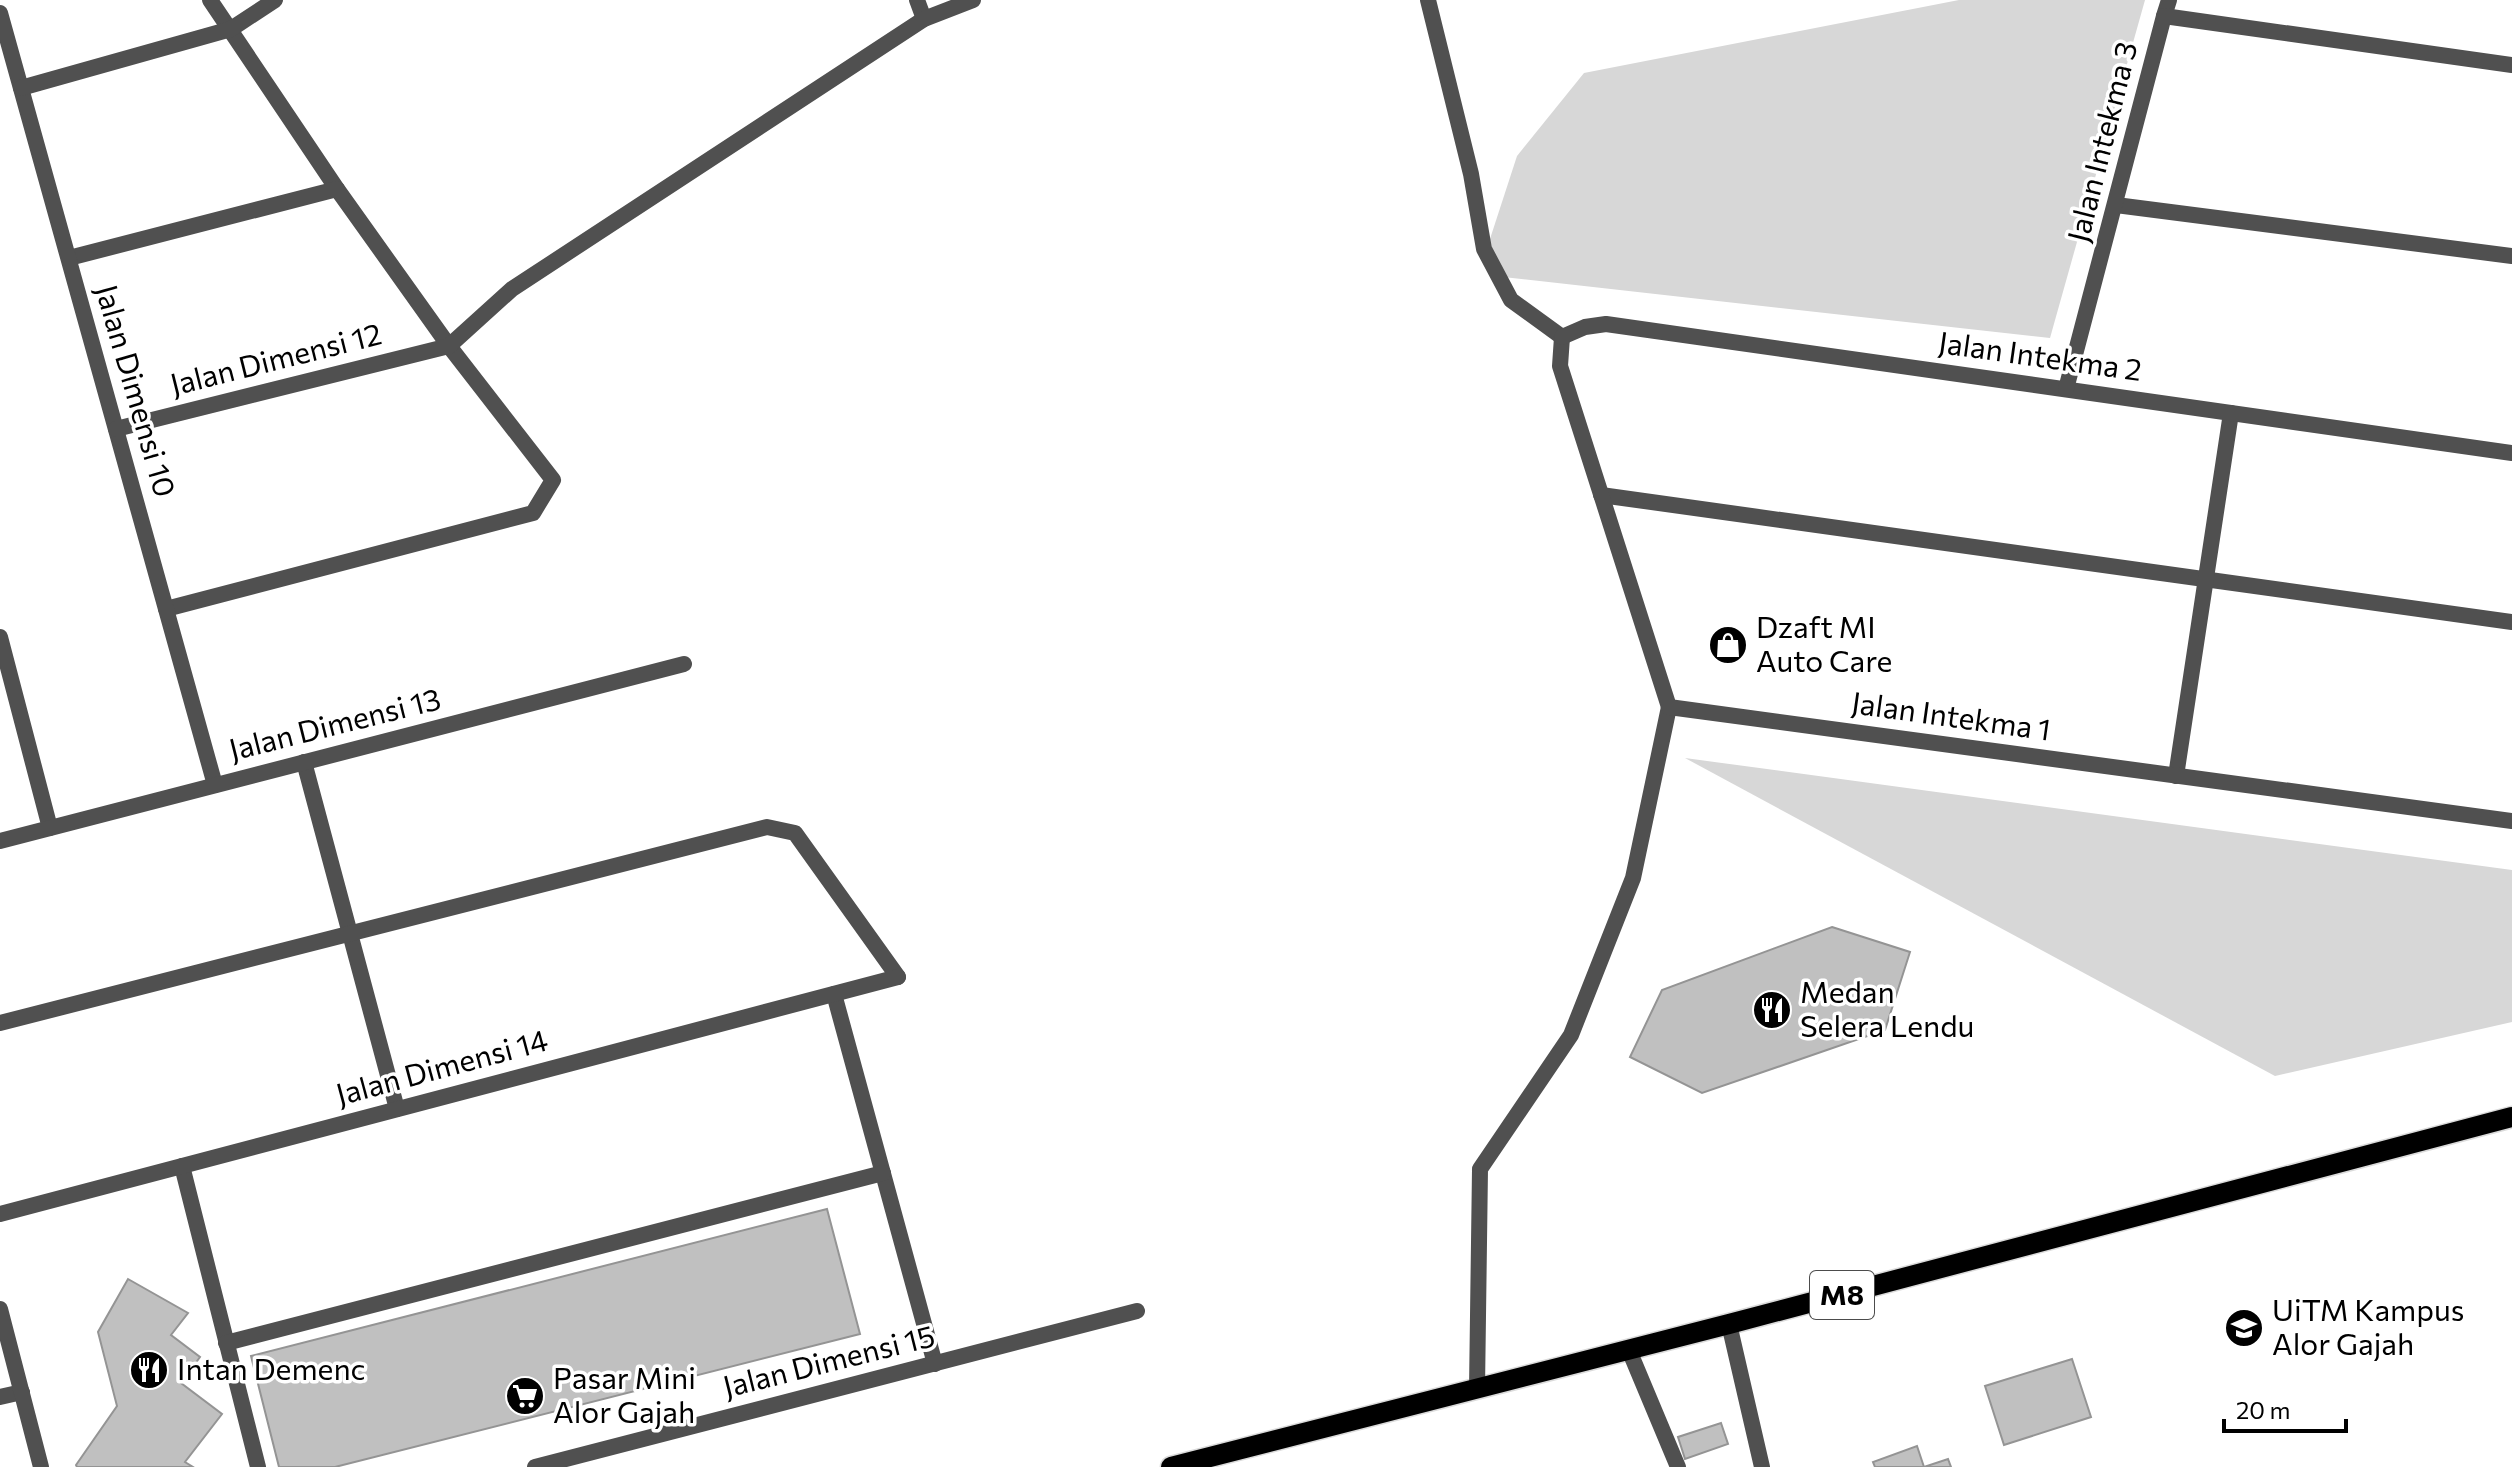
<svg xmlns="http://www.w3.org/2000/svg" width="2512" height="1467" font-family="Commissioner,sans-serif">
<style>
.green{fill:#d7d7d7}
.building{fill:#c0c0c0;stroke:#949494;stroke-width:2}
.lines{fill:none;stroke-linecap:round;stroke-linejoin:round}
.primary-casing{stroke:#dbdbdb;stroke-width:23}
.lane{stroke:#505050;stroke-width:16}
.street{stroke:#505050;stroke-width:16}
.primary{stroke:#000;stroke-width:20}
.labels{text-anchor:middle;stroke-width:7;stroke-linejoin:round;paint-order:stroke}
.shield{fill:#fff;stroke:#4c4c4c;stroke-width:2}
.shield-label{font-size:28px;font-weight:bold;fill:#000}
.street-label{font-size:30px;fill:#000;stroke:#fff}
.poi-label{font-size:30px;fill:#000;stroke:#fff;text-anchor:start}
</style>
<rect width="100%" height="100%" fill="#fff"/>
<g class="green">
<path d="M1959 0H2145L2050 338 1503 277 1489 242 1517 156 1584 73Z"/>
<path d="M1685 758 2512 870V1022L2275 1076Z"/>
</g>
<g class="building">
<path d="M1832 927 1910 952 1885 1030 1702 1093 1630 1057 1662 990Z"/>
<path d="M827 1209 860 1334 335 1467H279L251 1356Z"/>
<path d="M128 1279 188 1313 171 1335 200 1357 181 1383 222 1414 185 1462 193 1467H77L76 1465 117 1406 98 1332Z"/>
<path d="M2072 1359 2091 1417 2004 1445 1985 1386Z"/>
<path d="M1721 1423 1728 1444 1685 1459 1678 1437Z"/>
<path d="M1917 1446 1924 1467 1948 1459 1951 1467H1875L1873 1462Z"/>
</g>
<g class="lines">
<g class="primary-casing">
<path id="primary" d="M1171 1467 1729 1324 2512 1117"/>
</g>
<g class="lane">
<path d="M210 0 337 189"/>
<path d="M2164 16 2169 0"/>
<path d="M2116 205 2512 256"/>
<path d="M69 258 337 189 449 346 553 480 533 513 166 609"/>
<path d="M1601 495 2512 622"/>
<path d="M0 637 50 828"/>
<path d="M304 762 397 1109"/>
<path d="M2176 776 2231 413"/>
<path d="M834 994 935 1364"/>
<path d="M0 1023 767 827 795 833 898 977"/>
<path d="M182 1166 258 1467"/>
<path d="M226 1343 883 1173"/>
<path d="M1477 1389 1480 1169 1571 1035 1633 878 1669 707"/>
<path d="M0 1397 22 1392"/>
</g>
<g class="street">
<path d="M917 0 924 19"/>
<path d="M1428 0 1471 174 1484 249 1511 300 1562 337"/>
<path d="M0 13 215 785"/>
<path d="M21 88 231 29 275 0"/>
<path d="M1562 337 1560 366 1669 707 2512 821"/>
<path d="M1562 337 1585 327 1606 324 2512 453"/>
<path d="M2066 389 2164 16 2512 65"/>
<path d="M116 429 449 346 512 289 924 19 973 0"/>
<path d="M0 841 684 664"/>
<path d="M0 1214 898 977"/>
<path d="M0 1309 41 1467"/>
<path d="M1729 1324 1762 1467"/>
<path d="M1629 1350 1678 1467"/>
<path d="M535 1467 1137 1311"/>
</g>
<use href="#primary" class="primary"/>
</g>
<defs>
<g id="shop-disc" transform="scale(2)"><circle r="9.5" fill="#000" stroke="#fff"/><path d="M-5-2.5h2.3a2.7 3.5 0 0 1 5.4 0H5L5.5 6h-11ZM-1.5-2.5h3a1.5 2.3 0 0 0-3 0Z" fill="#fff"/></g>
<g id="restaurant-disc" transform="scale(2)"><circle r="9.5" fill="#000" stroke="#fff"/><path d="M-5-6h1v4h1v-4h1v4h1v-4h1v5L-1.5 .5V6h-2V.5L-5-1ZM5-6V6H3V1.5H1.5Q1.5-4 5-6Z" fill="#fff"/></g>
<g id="university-disc" transform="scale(2)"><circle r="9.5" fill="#000" stroke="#fff"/><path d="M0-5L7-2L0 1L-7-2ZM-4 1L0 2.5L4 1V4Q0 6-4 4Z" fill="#fff"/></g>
<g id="supermarket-disc" transform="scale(2)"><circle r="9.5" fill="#000" stroke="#fff"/><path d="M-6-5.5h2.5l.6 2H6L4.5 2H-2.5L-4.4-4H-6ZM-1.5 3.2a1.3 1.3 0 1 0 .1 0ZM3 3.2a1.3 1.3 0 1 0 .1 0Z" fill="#fff"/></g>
</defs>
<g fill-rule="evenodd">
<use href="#shop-disc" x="1728" y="645"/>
<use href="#restaurant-disc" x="1772" y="1010"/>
<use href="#university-disc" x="2244" y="1328"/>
<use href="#restaurant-disc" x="149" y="1370"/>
<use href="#supermarket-disc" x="525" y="1396"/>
</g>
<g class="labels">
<rect class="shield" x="1810" y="1271" width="64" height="48" rx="6"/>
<g class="shield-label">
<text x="1842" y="1305">M8</text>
</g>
<g class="street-label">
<text transform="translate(2103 142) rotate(-76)" y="10">Jalan Intekma 3</text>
<text transform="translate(2040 357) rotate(8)" y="10">Jalan Intekma 2</text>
<text transform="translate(276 360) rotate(-14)" y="10">Jalan Dimensi 12</text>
<text transform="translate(135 391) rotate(74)" y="10">Jalan Dimensi 10</text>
<text transform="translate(1951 717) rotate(8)" y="10">Jalan Intekma 1</text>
<text transform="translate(335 725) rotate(-14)" y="10">Jalan Dimensi 13</text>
<text transform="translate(442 1068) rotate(-15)" y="10">Jalan Dimensi 14</text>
<text transform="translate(829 1362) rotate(-14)" y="10">Jalan Dimensi 15</text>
</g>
<g class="poi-label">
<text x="1756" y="638">Dzaft MI<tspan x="1756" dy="34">Auto Care</tspan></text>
<text x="1800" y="1003">Medan<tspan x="1800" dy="34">Selera Lendu</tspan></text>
<text x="2272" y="1321">UiTM Kampus<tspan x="2272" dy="34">Alor Gajah</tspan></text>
<text x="177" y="1380">Intan Demenc</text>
<text x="553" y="1389">Pasar Mini<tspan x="553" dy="34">Alor Gajah</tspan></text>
</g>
</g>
<path d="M2224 1419v12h122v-12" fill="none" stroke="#000000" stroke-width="4"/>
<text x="2236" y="1419" font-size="24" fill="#000000" stroke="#ffffff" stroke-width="6" paint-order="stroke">20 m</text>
</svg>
